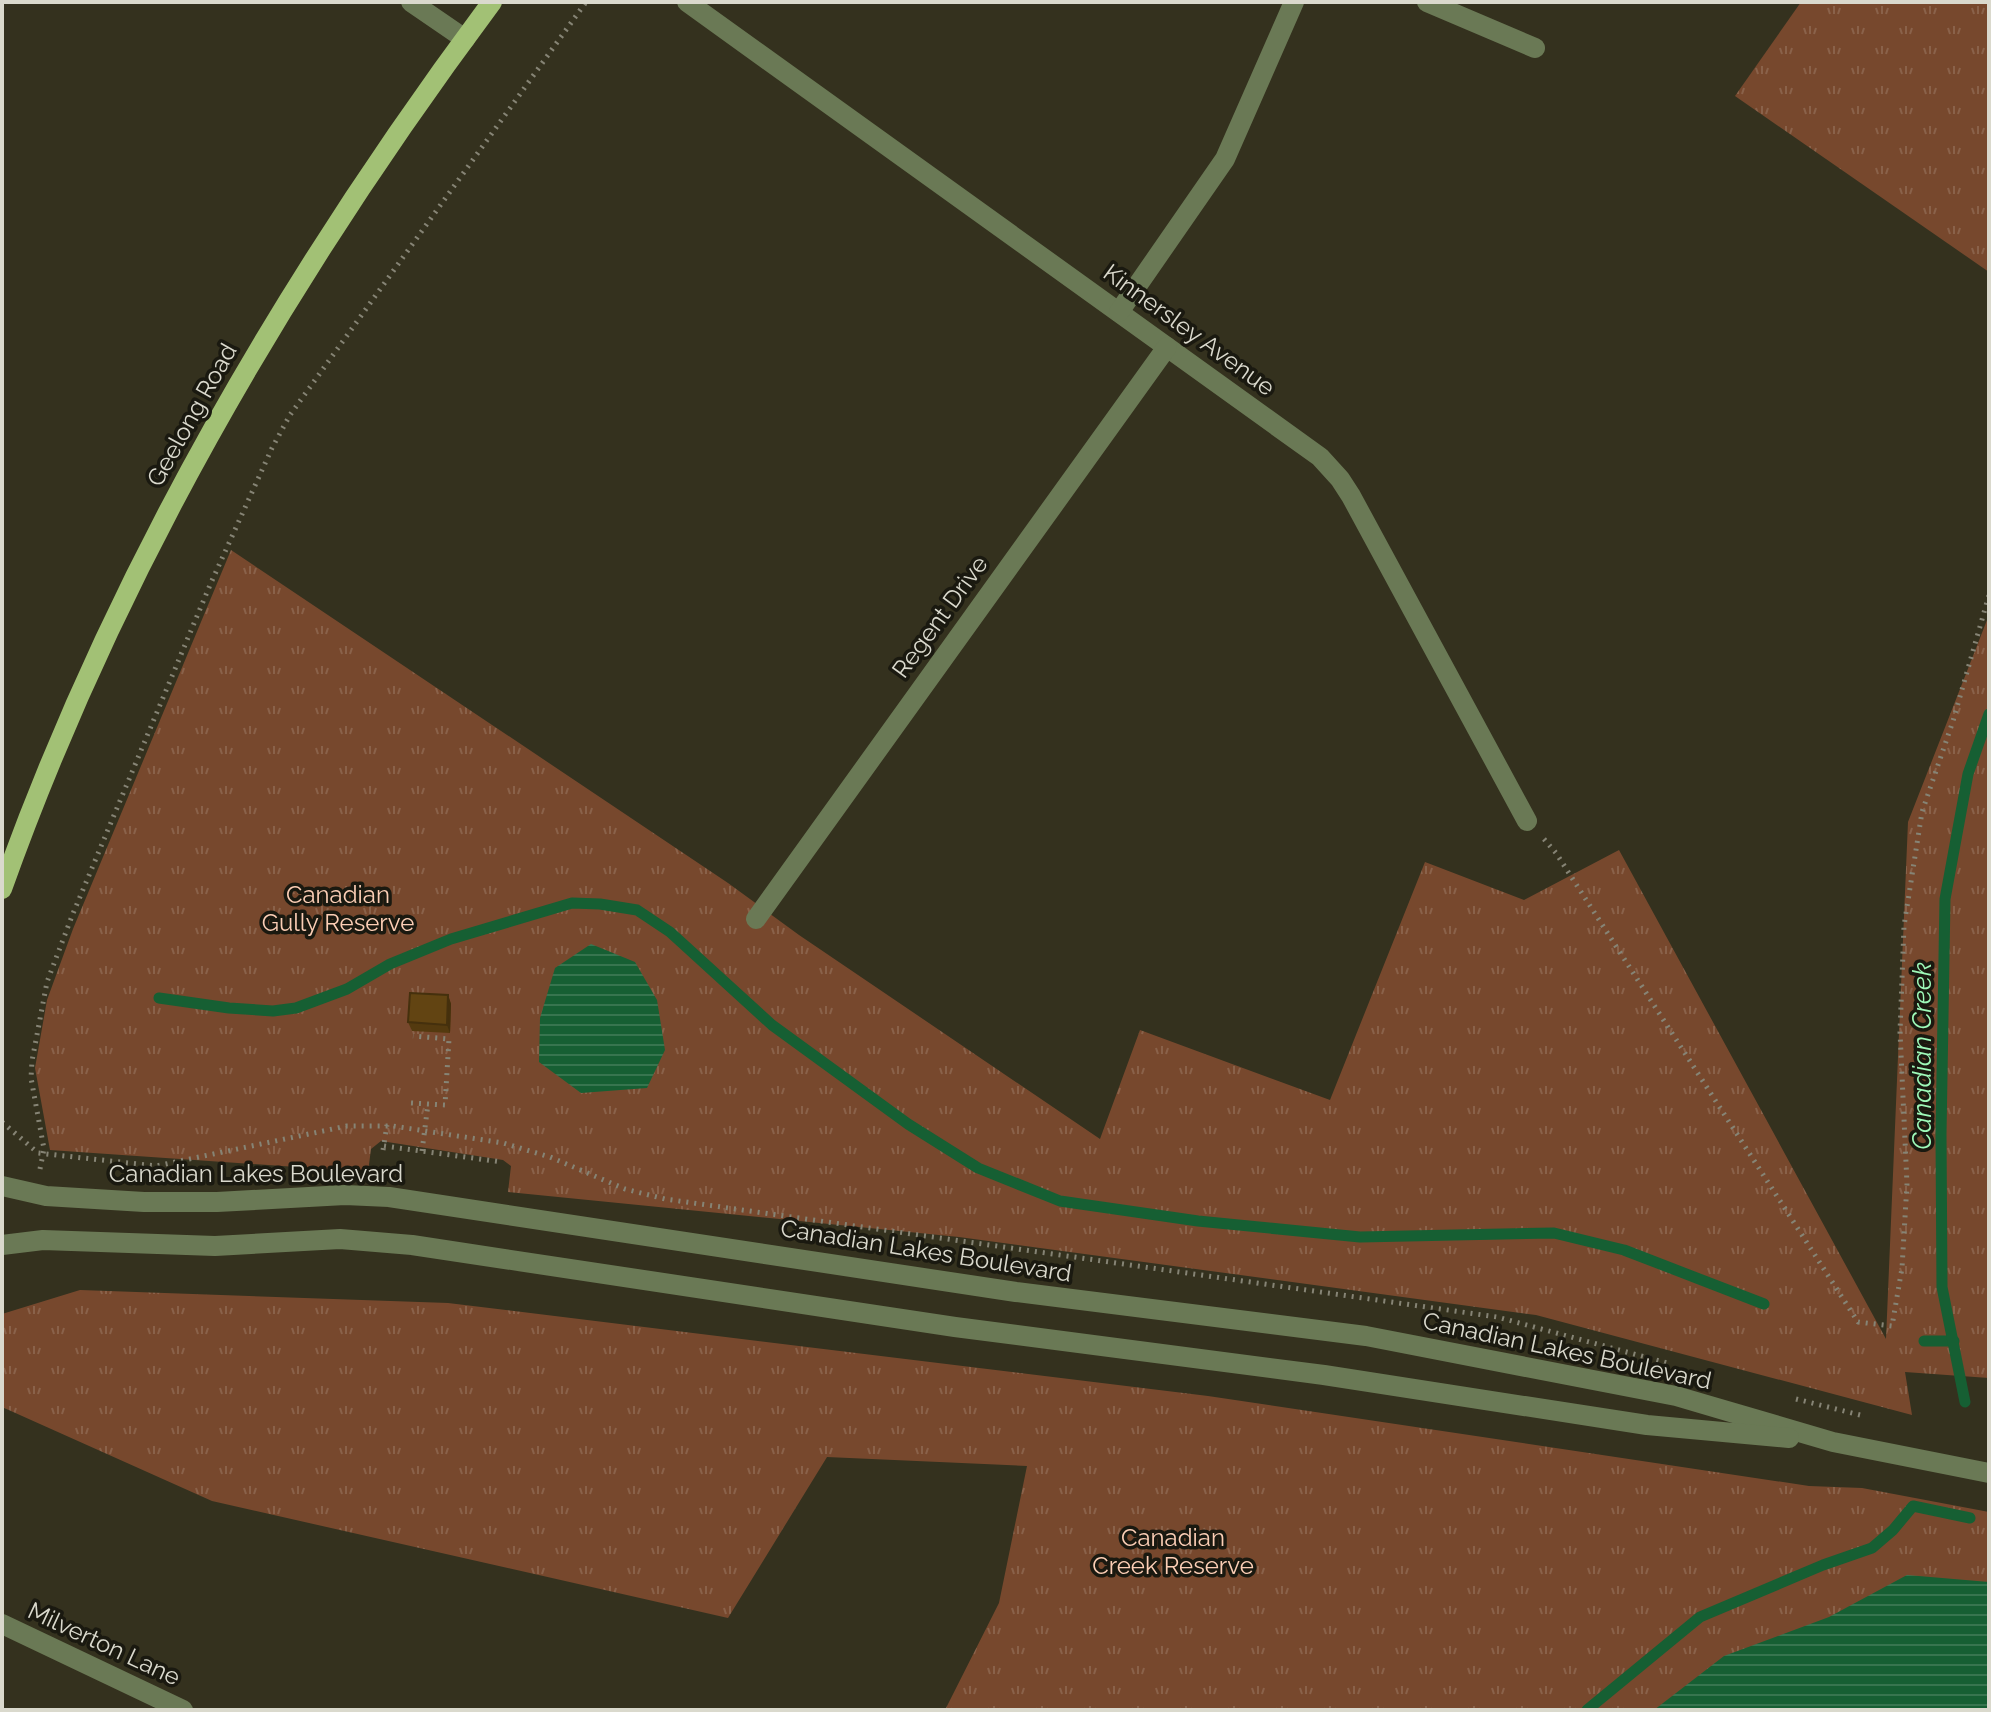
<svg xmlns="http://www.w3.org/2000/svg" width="1991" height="1712" font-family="Raleway,sans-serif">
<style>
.park{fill:url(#park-tufts)}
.water{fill:url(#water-rules)}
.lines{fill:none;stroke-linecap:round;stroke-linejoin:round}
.stream{stroke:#165f33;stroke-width:11}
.path{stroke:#868475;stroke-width:5;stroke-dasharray:2 6;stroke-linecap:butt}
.minor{stroke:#6a7955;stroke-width:20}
.major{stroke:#a2c175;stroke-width:20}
.wall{fill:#543a0f}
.shaded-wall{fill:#45300d}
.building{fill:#624412;stroke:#45300d;stroke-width:2}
.labels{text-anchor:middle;stroke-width:7;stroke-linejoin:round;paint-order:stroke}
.street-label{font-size:24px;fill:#dad9cd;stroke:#1a1910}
.park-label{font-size:24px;fill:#fcceb5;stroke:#1a1910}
.water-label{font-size:26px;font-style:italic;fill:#9ffab9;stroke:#1a1910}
</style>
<defs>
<pattern id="park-tufts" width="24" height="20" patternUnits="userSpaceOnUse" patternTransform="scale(2)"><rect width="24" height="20" fill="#77482d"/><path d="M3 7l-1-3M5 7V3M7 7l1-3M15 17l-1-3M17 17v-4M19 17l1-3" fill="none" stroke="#8a624a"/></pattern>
<pattern id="water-rules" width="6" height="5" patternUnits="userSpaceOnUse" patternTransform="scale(2)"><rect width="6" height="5" fill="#165f33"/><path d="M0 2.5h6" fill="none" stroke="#37754f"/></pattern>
</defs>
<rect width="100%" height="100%" fill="#34311e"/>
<g class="park">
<path d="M1801 2H1989V272L1735 96Z"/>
<path d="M231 550 728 883 799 935 1100 1139 1140 1030 1330 1100 1425 862 1524 900 1619 850 1886 1339 1908 822 1989 615V1378L1905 1372 1912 1415 1536 1315 959 1237 508 1192 511 1166 503 1160 381 1141 371 1149 368 1172 50 1150 35 1068 47 1000 73 929Z"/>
<path d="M80 1290 448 1303 1208 1396 1809 1486 1862 1488 1989 1512V1710H945L999 1603 1027 1466 827 1457 728 1618 212 1501 2 1407V1314Z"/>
</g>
<g class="water">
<path d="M591 944 635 962 657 1000 665 1050 647 1088 581 1093 539 1062 540 1018 555 968Z"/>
<path d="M1907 1575 1989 1582V1710H1654L1724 1656 1829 1617Z"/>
</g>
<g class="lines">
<g class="stream">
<path d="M159 998 229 1008 273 1011 296 1008 347 989 390 964 451 939 572 903 600 904 637 910 670 932 772 1025 908 1124 978 1168 1060 1201 1198 1221 1360 1237 1554 1233 1624 1250 1764 1304"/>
<path d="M1924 1341H1954"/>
<path d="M1965 1402 1942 1287 1941 1134 1945 899 1968 774 1989 714"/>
<path d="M1587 1710 1700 1617 1823 1565 1872 1548 1893 1530 1913 1506 1970 1518"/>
</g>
<g class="path">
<path d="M1544 839 1556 853 1858 1322 1892 1326 1902 1268 1907 1184 1900 1032 1904 926 1922 812 1953 721 1989 595"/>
<path d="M411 1103 445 1105 449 1039 413 1036"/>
<path d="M2 1122 38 1153 156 1166 347 1126H393L503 1143 550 1157 625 1189 665 1199 1497 1317 1671 1364"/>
<path d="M384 1146 502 1162"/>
<path d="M383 1150 387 1125"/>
<path d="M422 1151 428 1104"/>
<path d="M40 1169 44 1149 31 1078 32 1061 47 982 72 916 210 585 272 448 290 415 586 2"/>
<path d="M1796 1399 1860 1415"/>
</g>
<g class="minor">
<path d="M411 2 465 39"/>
<path d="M687 2 1320 457 1340 479 1351 496 1527 821"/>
<path d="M1427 2 1535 48"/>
<path d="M1119 312 1225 159 1294 2"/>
<path d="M756 919 1167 347"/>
<path d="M2 1186 46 1196 144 1202H217L345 1195 389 1197 1016 1292 1366 1336 1676 1396 1833 1442 1989 1473"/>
<path d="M2 1245 43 1240 215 1246 340 1239 412 1245 955 1327 1324 1375 1647 1425 1789 1438"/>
<path d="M2 1624 183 1710"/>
</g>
<path class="major" d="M2 889C116 569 290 273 492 2"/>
</g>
<path class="wall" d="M448 995 451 1004 450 1033 412 1031 408 1022Z"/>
<path class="shaded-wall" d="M448 995 451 1004 450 1033 447 1025Z"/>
<path class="building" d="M410 993 448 995 447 1025 408 1022Z"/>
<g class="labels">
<g class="street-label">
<text transform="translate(1189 330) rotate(36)" y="8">Kinnersley Avenue</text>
<text transform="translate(192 415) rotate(-61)" y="8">Geelong Road</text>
<text transform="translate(940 617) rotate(-54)" y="8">Regent Drive</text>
<text x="256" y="1182">Canadian Lakes Boulevard</text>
<text transform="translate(926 1251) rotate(9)" y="8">Canadian Lakes Boulevard</text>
<text transform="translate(1567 1351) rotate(12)" y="8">Canadian Lakes Boulevard</text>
<text transform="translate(104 1644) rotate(25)" y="8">Milverton Lane</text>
</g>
<g class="park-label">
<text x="338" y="903">Canadian<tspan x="338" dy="28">Gully Reserve</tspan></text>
<text x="1173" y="1546">Canadian<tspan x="1173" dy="28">Creek Reserve</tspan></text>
</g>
<g class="water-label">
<text transform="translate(1922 1056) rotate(-90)" y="9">Canadian Creek</text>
</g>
</g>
<rect width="1991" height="1712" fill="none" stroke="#dad9cd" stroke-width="8"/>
</svg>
